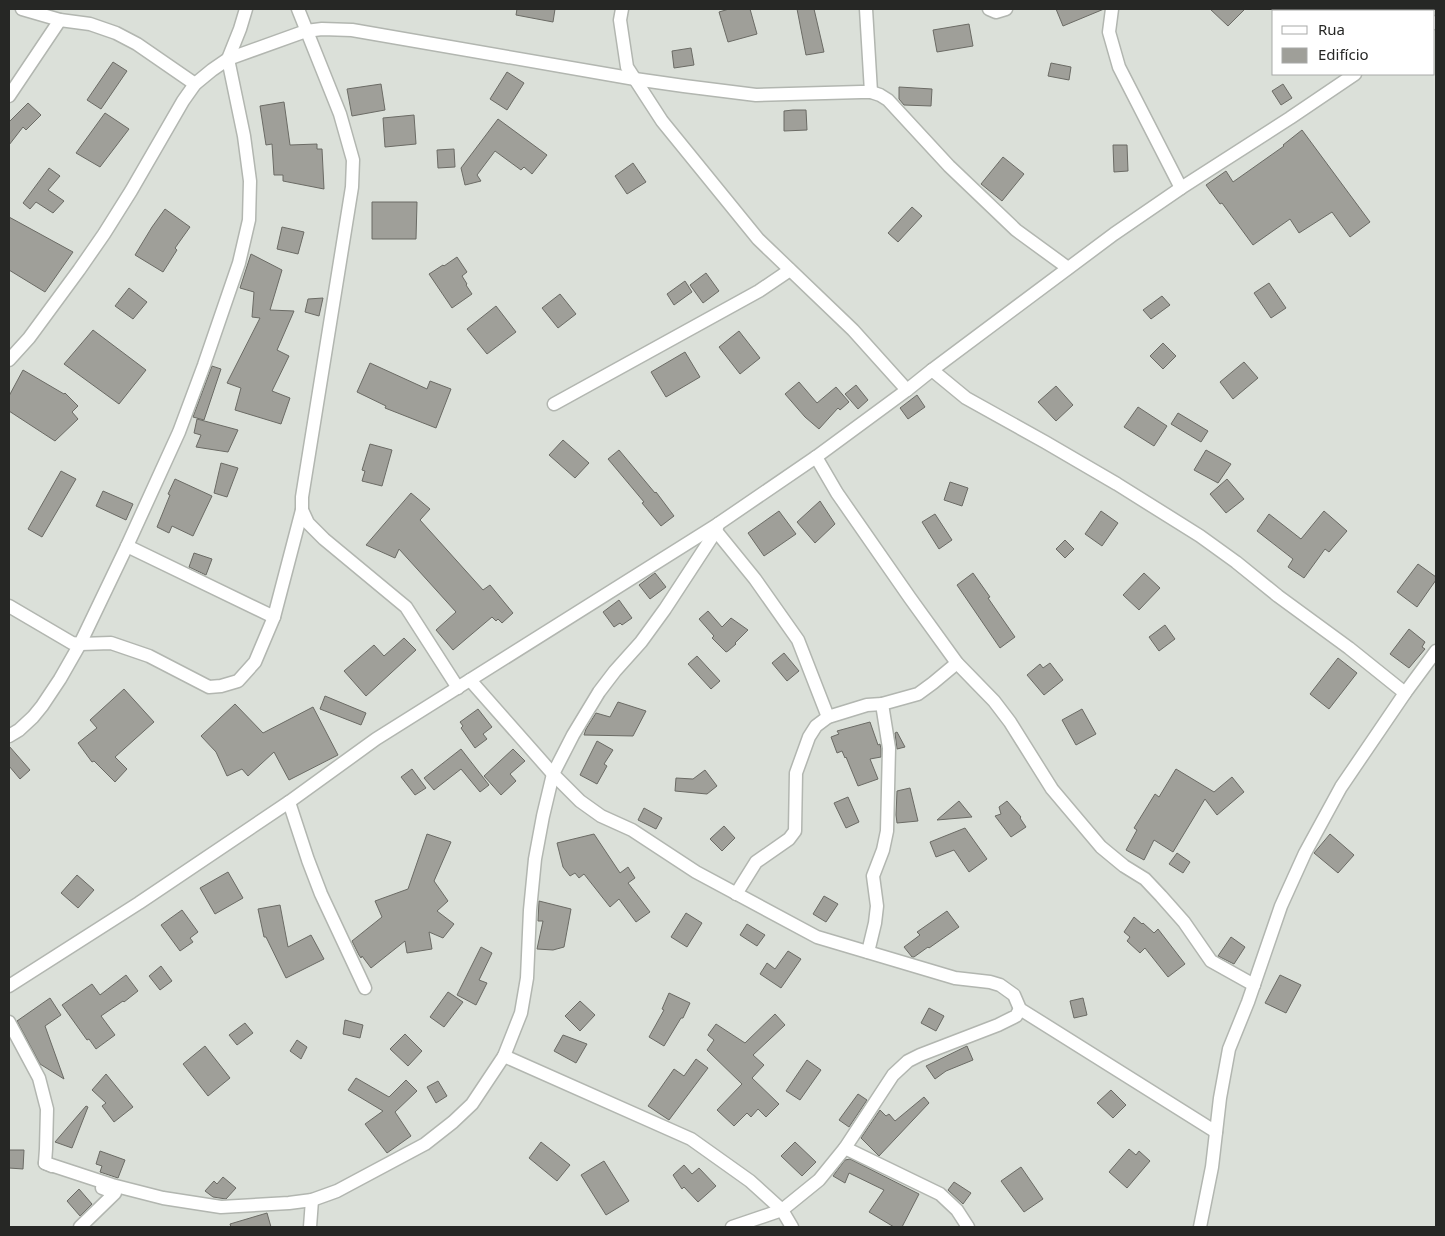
<svg xmlns="http://www.w3.org/2000/svg" width="1445" height="1236" font-family="'Noto Sans',sans-serif">
<style>
.building{fill:#9f9f99;stroke:#6b6b65}
.lines{fill:none;stroke-linecap:round;stroke-linejoin:round}
.street-casing{stroke:#b2b6b0;stroke-width:15}
.street{stroke:#fff;stroke-width:12}
</style>
<rect width="100%" height="100%" fill="#dbe0d9"/>
<g class="building">
<path d="M517 9H555L553 22 516 15Z"/>
<path d="M729 9H750L757 34 728 42 719 12Z"/>
<path d="M797 9H814L824 52 806 55Z"/>
<path d="M1056 9H1104L1063 26Z"/>
<path d="M1210 9H1245L1228 26Z"/>
<path d="M969 24 973 46 937 52 933 30Z"/>
<path d="M691 48 694 65 674 68 672 51Z"/>
<path d="M113 62 127 71 101 109 87 100Z"/>
<path d="M1051 63 1071 67 1069 80 1048 76Z"/>
<path d="M507 72 524 83 507 110 490 99Z"/>
<path d="M381 84 385 110 352 116 347 89Z"/>
<path d="M1283 84 1292 98 1281 105 1272 91Z"/>
<path d="M899 87 932 89 931 106 904 105 899 99Z"/>
<path d="M284 102 290 145 317 144V149H322L324 189 283 181V175H274L272 144 266 145 260 106Z"/>
<path d="M28 103 41 115 26 130 23 127 9 145V122Z"/>
<path d="M793 110H806L807 130 784 131V111Z"/>
<path d="M105 113 129 129 100 167 76 153Z"/>
<path d="M414 115 416 144 385 147 383 118Z"/>
<path d="M498 119 547 155 532 174 524 167 521 170 495 151 477 175 481 181 465 185 461 168Z"/>
<path d="M1302 130 1370 222 1350 237 1332 212 1299 233 1290 219 1253 245 1222 203 1220 204 1206 185 1226 171 1233 182 1284 146 1283 145Z"/>
<path d="M1113 145H1127L1128 171 1114 172Z"/>
<path d="M454 149 455 167 438 168 437 150Z"/>
<path d="M1003 157 1024 174 1002 201 981 184Z"/>
<path d="M633 163 646 182 627 194 615 176Z"/>
<path d="M49 168 60 176 48 190 64 201 53 213 36 202 30 209 23 203Z"/>
<path d="M372 202H417L416 239H372Z"/>
<path d="M912 207 922 216 898 242 888 233Z"/>
<path d="M165 209 190 227 175 248 177 250 163 272 135 255 152 227Z"/>
<path d="M9 217 73 252 45 292 9 270Z"/>
<path d="M282 227 304 232 298 254 277 249Z"/>
<path d="M251 254 282 270 270 310 294 311 277 350 289 356 272 391 290 398 281 424 235 410 241 388 227 383 260 318 252 317 254 292 240 288Z"/>
<path d="M457 257 467 272 462 276 467 284 466 285 472 294 452 308 429 274 443 265 444 266Z"/>
<path d="M706 273 719 291 703 303 690 285Z"/>
<path d="M685 281 692 292 674 305 667 294Z"/>
<path d="M1269 283 1286 308 1271 318 1254 293Z"/>
<path d="M129 288 147 302 133 319 115 306Z"/>
<path d="M560 294 576 314 558 328 542 308Z"/>
<path d="M1162 296 1170 305 1151 319 1143 310Z"/>
<path d="M323 298 319 316 305 312 308 299Z"/>
<path d="M496 306 516 332 487 354 467 329Z"/>
<path d="M93 330 146 370 119 404 64 364Z"/>
<path d="M739 331 760 358 740 374 719 347Z"/>
<path d="M1163 343 1176 356 1163 369 1150 356Z"/>
<path d="M685 352 700 377 666 397 651 372Z"/>
<path d="M1244 362 1258 378 1233 399 1220 382Z"/>
<path d="M370 363 427 389 430 381 451 389 436 428 385 408 386 406 357 392Z"/>
<path d="M212 366 221 369 204 420 193 417Z"/>
<path d="M23 370 64 394 65 393 78 406 72 412 78 419 55 441 9 411V396Z"/>
<path d="M799 382 817 403 836 387 849 402 840 410 838 408 819 429 805 417 785 394Z"/>
<path d="M856 385 868 400 858 409 845 394Z"/>
<path d="M1056 386 1073 405 1056 421 1038 402Z"/>
<path d="M917 395 925 407 908 419 900 408Z"/>
<path d="M1138 407 1167 426 1154 446 1124 427Z"/>
<path d="M1178 413 1208 431 1201 442 1171 424Z"/>
<path d="M197 419 238 430 228 452 196 447 201 435 194 433Z"/>
<path d="M563 440 589 463 575 478 549 455Z"/>
<path d="M370 444 392 450 382 486 362 481 365 471 362 470Z"/>
<path d="M619 450 655 493 656 492 674 516 661 526 642 503 644 502 608 459Z"/>
<path d="M1206 450 1231 464 1218 483 1194 470Z"/>
<path d="M221 463 238 468 227 497 214 493Z"/>
<path d="M61 471 76 479 42 537 28 529Z"/>
<path d="M175 479 212 496 193 536 172 526 169 533 157 527 170 495 168 494Z"/>
<path d="M1227 479 1244 499 1226 513 1210 494Z"/>
<path d="M950 482 968 488 962 506 944 500Z"/>
<path d="M103 491 133 504 126 520 96 506Z"/>
<path d="M411 493 430 509 420 520 483 590 490 585 513 613 502 623 498 619 496 621 492 617 453 650 436 630 456 612 399 549 395 558 366 545Z"/>
<path d="M820 501 835 524 815 543 797 522Z"/>
<path d="M779 511 796 534 764 556 748 533Z"/>
<path d="M1101 511 1118 523 1102 546 1085 534Z"/>
<path d="M1324 511 1347 531 1329 552 1325 549 1304 578 1288 567 1293 559 1257 531 1269 514 1301 539Z"/>
<path d="M935 514 952 540 939 549 922 522Z"/>
<path d="M1065 540 1074 549 1065 558 1056 549Z"/>
<path d="M194 553 212 559 206 575 189 567Z"/>
<path d="M1418 564 1436 577V580L1417 607 1397 592Z"/>
<path d="M655 573 666 587 650 599 639 585Z"/>
<path d="M973 573 990 597 988 598 1015 637 1000 648 957 585Z"/>
<path d="M1144 573 1160 588 1139 610 1123 595Z"/>
<path d="M619 600 632 618 622 625 620 623 614 627 603 612Z"/>
<path d="M708 611 722 627 731 618 748 630 735 643 736 644 728 651 726 652 712 638 714 636 699 619Z"/>
<path d="M1165 625 1175 639 1159 651 1149 637Z"/>
<path d="M1409 629 1425 642 1422 647 1425 649 1409 668 1390 654Z"/>
<path d="M404 638 416 650 366 696 344 671 374 645 384 656Z"/>
<path d="M784 653 799 671 787 681 772 663Z"/>
<path d="M697 656 720 681 711 689 688 664Z"/>
<path d="M1338 658 1357 673 1329 709 1310 694Z"/>
<path d="M1050 663 1063 680 1044 695 1027 675 1040 664 1043 668Z"/>
<path d="M124 689 154 722 115 757 127 769 115 782 94 761 92 762 78 743 97 728 90 720Z"/>
<path d="M325 696 366 713 361 725 320 709Z"/>
<path d="M618 702 646 711 633 736 584 735 586 729 596 713 610 717Z"/>
<path d="M235 704 263 733 313 707 338 755 289 780 274 752 248 776 242 769 227 776 216 752 201 736Z"/>
<path d="M478 709 492 727 483 734 487 739 475 748 461 728 463 726 460 722Z"/>
<path d="M1082 709 1096 734 1076 745 1062 720Z"/>
<path d="M870 722 878 745 880 744 881 749V757L870 759 878 779 858 786 846 757 845 758 842 751 837 753 831 737 839 734 837 731Z"/>
<path d="M897 732 905 747 897 749 895 733Z"/>
<path d="M597 741 613 750 604 764 607 766 597 784 580 775Z"/>
<path d="M9 746 30 770 20 779 9 766Z"/>
<path d="M461 749 489 785 480 792 461 769 434 790 424 778Z"/>
<path d="M513 749 525 761 510 774 516 781 501 795 484 776Z"/>
<path d="M412 769 426 788 415 795 401 777Z"/>
<path d="M1176 769 1214 792 1232 777 1244 792 1217 815 1205 799 1173 852 1154 840 1144 860 1126 850 1137 830 1134 828 1155 794 1159 797Z"/>
<path d="M705 770 717 786 707 794 675 791 676 778 693 779Z"/>
<path d="M910 788 918 821 897 823 896 815 897 791Z"/>
<path d="M848 797 859 822 846 828 834 803Z"/>
<path d="M959 801 972 817 937 820Z"/>
<path d="M1007 801 1021 817 1020 818 1026 827 1011 837 995 816 1001 814 999 807Z"/>
<path d="M644 808 662 818 656 829 638 820Z"/>
<path d="M724 826 735 838 722 851 710 839Z"/>
<path d="M965 828 987 859 969 872 954 850 936 857 930 842Z"/>
<path d="M427 834 451 842 434 881 448 901 437 911 454 924 443 938 429 932 432 949 407 953 405 941 371 968 362 956 361 958 359 955 352 941 382 917 375 901 408 889Z"/>
<path d="M594 834 620 873 628 867 635 878 628 883 650 912 636 922 619 899 610 907 584 874 579 878 575 873 570 876 563 867 557 843Z"/>
<path d="M1330 834 1354 855 1338 873 1314 853Z"/>
<path d="M1177 853 1190 862 1183 873 1169 864Z"/>
<path d="M228 872 243 898 215 914 200 888Z"/>
<path d="M77 875 94 890 78 908 61 893Z"/>
<path d="M824 896 838 904 826 922 813 914Z"/>
<path d="M539 901 571 909 564 947 553 950 537 949 543 921H538Z"/>
<path d="M280 905 288 947 311 935 324 959 286 978 266 937H264L258 909Z"/>
<path d="M182 910 198 932 190 938 193 942 180 951 161 925Z"/>
<path d="M947 911 959 927 929 948 928 947 914 957H912L904 947 920 935 917 932Z"/>
<path d="M686 913 702 923 687 947 671 937Z"/>
<path d="M1134 917 1142 924 1143 923 1154 933 1158 929 1185 964 1168 977 1145 948 1140 953 1127 941 1130 937 1124 932Z"/>
<path d="M747 924 765 935 757 946 740 935Z"/>
<path d="M1231 937 1245 947 1234 964 1218 956Z"/>
<path d="M481 947 492 953 479 980 487 983 476 1005 457 995Z"/>
<path d="M788 951 801 959 781 988 760 974 767 963 775 969Z"/>
<path d="M161 966 172 981 160 990 149 976Z"/>
<path d="M126 975 138 991 124 1002 123 1001 101 1016 115 1035 96 1049 89 1039 87 1040 62 1005 92 984 100 995Z"/>
<path d="M1280 975 1301 985 1286 1013 1265 1003Z"/>
<path d="M448 992 463 1002 444 1027 430 1017Z"/>
<path d="M669 993 690 1003 683 1018H681L664 1046 649 1037 664 1010 662 1009Z"/>
<path d="M50 998 61 1015 45 1026 64 1079 40 1064 17 1021Z"/>
<path d="M1083 998 1087 1015 1074 1018 1070 1001Z"/>
<path d="M580 1001 595 1015 580 1031 565 1016Z"/>
<path d="M929 1008 944 1016 936 1031 921 1023Z"/>
<path d="M775 1014 785 1025 753 1055 764 1065 752 1078 779 1104 766 1117 758 1109 751 1117 747 1113 734 1126 717 1110 742 1084 707 1050 714 1040 708 1035 716 1024 745 1043Z"/>
<path d="M345 1020 363 1025 360 1038 343 1034Z"/>
<path d="M245 1023 253 1033 237 1045 229 1035Z"/>
<path d="M405 1034 422 1051 408 1066 390 1049Z"/>
<path d="M563 1035 587 1044 576 1063 554 1051Z"/>
<path d="M297 1040 307 1047 301 1059 290 1051Z"/>
<path d="M205 1046 230 1078 208 1096 183 1064Z"/>
<path d="M967 1046 973 1060 946 1071 935 1079 926 1066Z"/>
<path d="M696 1059 708 1068 669 1120 648 1106 674 1069 684 1076Z"/>
<path d="M807 1060 821 1070 800 1100 786 1091Z"/>
<path d="M106 1074 133 1107 114 1122 102 1106 106 1103 92 1090Z"/>
<path d="M356 1078 389 1097 406 1080 417 1091 395 1112 411 1136 387 1153 365 1124 383 1111 348 1090Z"/>
<path d="M438 1081 447 1096 436 1103 427 1087Z"/>
<path d="M1111 1090 1126 1105 1113 1118 1097 1103Z"/>
<path d="M858 1094 867 1100 849 1127 839 1120Z"/>
<path d="M924 1097 929 1103 879 1156 861 1138 880 1110 886 1116 889 1114 895 1121Z"/>
<path d="M86 1106 88 1107 72 1148 55 1142Z"/>
<path d="M541 1142 570 1165 557 1181 529 1158Z"/>
<path d="M795 1142 816 1162 802 1176 781 1156Z"/>
<path d="M1129 1149 1136 1155 1139 1151 1150 1161 1127 1188 1109 1172Z"/>
<path d="M9 1150H24L23 1169 9 1168Z"/>
<path d="M100 1151 125 1160 118 1178 100 1172 102 1166 96 1164Z"/>
<path d="M850 1159 919 1194 902 1227H894L869 1212 884 1190 849 1173 845 1183 833 1176 845 1160Z"/>
<path d="M604 1161 629 1201 606 1215 581 1175Z"/>
<path d="M684 1165 692 1174 699 1168 716 1186 698 1202 684 1187 682 1189 673 1175Z"/>
<path d="M1021 1167 1043 1199 1024 1212 1001 1181Z"/>
<path d="M223 1177 236 1188 226 1199 213 1197 205 1191 214 1181 217 1184Z"/>
<path d="M954 1182 971 1193 963 1204 948 1190Z"/>
<path d="M79 1189 92 1204 80 1216 67 1201Z"/>
<path d="M267 1213 271 1227H231L230 1224Z"/>
</g>
<g class="lines">
<g class="street-casing">
<g id="street">
<path d="M22 9 60 20 90 24 116 33 137 44 195 84"/>
<path d="M298 9 340 114 353 160 352 187 302 497V510L308 523 324 539 406 607 458 688"/>
<path d="M622 9 620 20 627 67 662 121 758 239 853 330 907 390"/>
<path d="M866 9 871 92"/>
<path d="M989 9 996 12 1006 9"/>
<path d="M1112 9 1109 32 1119 67 1181 188"/>
<path d="M1434 23 1436 22"/>
<path d="M9 96 60 20"/>
<path d="M9 360 29 338 79 270 104 234 131 191 183 101 195 84 212 70 228 59 306 31 322 29 352 30 635 79 684 86 756 95 861 92H871L880 95 888 100 949 166 1016 230 1068 268"/>
<path d="M932 370 966 398 1045 442 1117 484 1200 536 1236 562 1278 596 1349 648 1405 693"/>
<path d="M554 404 759 291 790 270"/>
<path d="M816 457 837 493 910 598 957 663 994 701 1010 722 1052 789 1101 847 1124 866 1145 879 1161 896 1184 922 1211 961 1254 985"/>
<path d="M716 531 755 579 798 640 828 717"/>
<path d="M127 546 274 617"/>
<path d="M9 606 72 643 80 644 111 643 149 656 209 687 221 686 238 681 255 662 274 617 302 510"/>
<path d="M470 680 553 774 580 801 601 816 632 830 696 872 817 937 955 978 990 982 1000 985 1014 995 1020 1009 1216 1132"/>
<path d="M9 736 19 730 33 717 42 706 60 679 80 644 127 546 179 432 204 365 239 263 249 220 250 181 244 136 228 59 240 29 246 9"/>
<path d="M289 802 308 860 321 894 365 988"/>
<path d="M736 894 756 862 789 839 795 831 796 773 809 737 816 726 828 717 867 705 882 704 918 694 933 683 957 663"/>
<path d="M868 952 875 923 877 906 873 876 883 850 887 831 889 748 882 704"/>
<path d="M9 986 139 903 289 802 376 739 718 524 816 457 907 390 932 370 1114 234 1181 188 1290 118 1355 74"/>
<path d="M9 1022 39 1078 47 1109 46 1149 45 1163 52 1166"/>
<path d="M504 1056 691 1139 750 1181 782 1210 792 1227"/>
<path d="M845 1148 940 1194 957 1210 968 1227"/>
<path d="M45 1163 112 1185 163 1198 221 1207 289 1203 312 1200 337 1191 425 1144 453 1122 472 1104 504 1056 521 1013 527 978 530 910 535 859 543 816 553 774 573 735 599 692 615 671 641 642 665 609 716 531 718 524"/>
<path d="M80 1227 115 1193 102 1188"/>
<path d="M310 1227 312 1200"/>
<path d="M732 1227 782 1210 819 1180 845 1148 893 1075 908 1061 920 1055 998 1025 1016 1016 1020 1009"/>
<path d="M1200 1227 1212 1167 1220 1098 1229 1049 1248 1002 1281 906 1305 853 1341 787 1405 693 1436 651"/>
</g>
</g>
<use href="#street" class="street"/>
</g>
<rect width="1445" height="1236" fill="none" stroke="#262725" stroke-width="20"/>
<rect x="1272" y="10" width="162" height="65" fill="#ffffff" stroke="#a8a9a8"/>
<rect x="1282" y="26" width="25" height="8" fill="#ffffff" stroke="#a8a9a8"/>
<text x="1318" y="35" font-size="15" fill="#262725">Rua</text>
<rect x="1282" y="48" width="25" height="15" fill="#9f9f99" stroke="#a8a9a8"/>
<text x="1318" y="60" font-size="15" fill="#262725">Edifício</text>
</svg>
